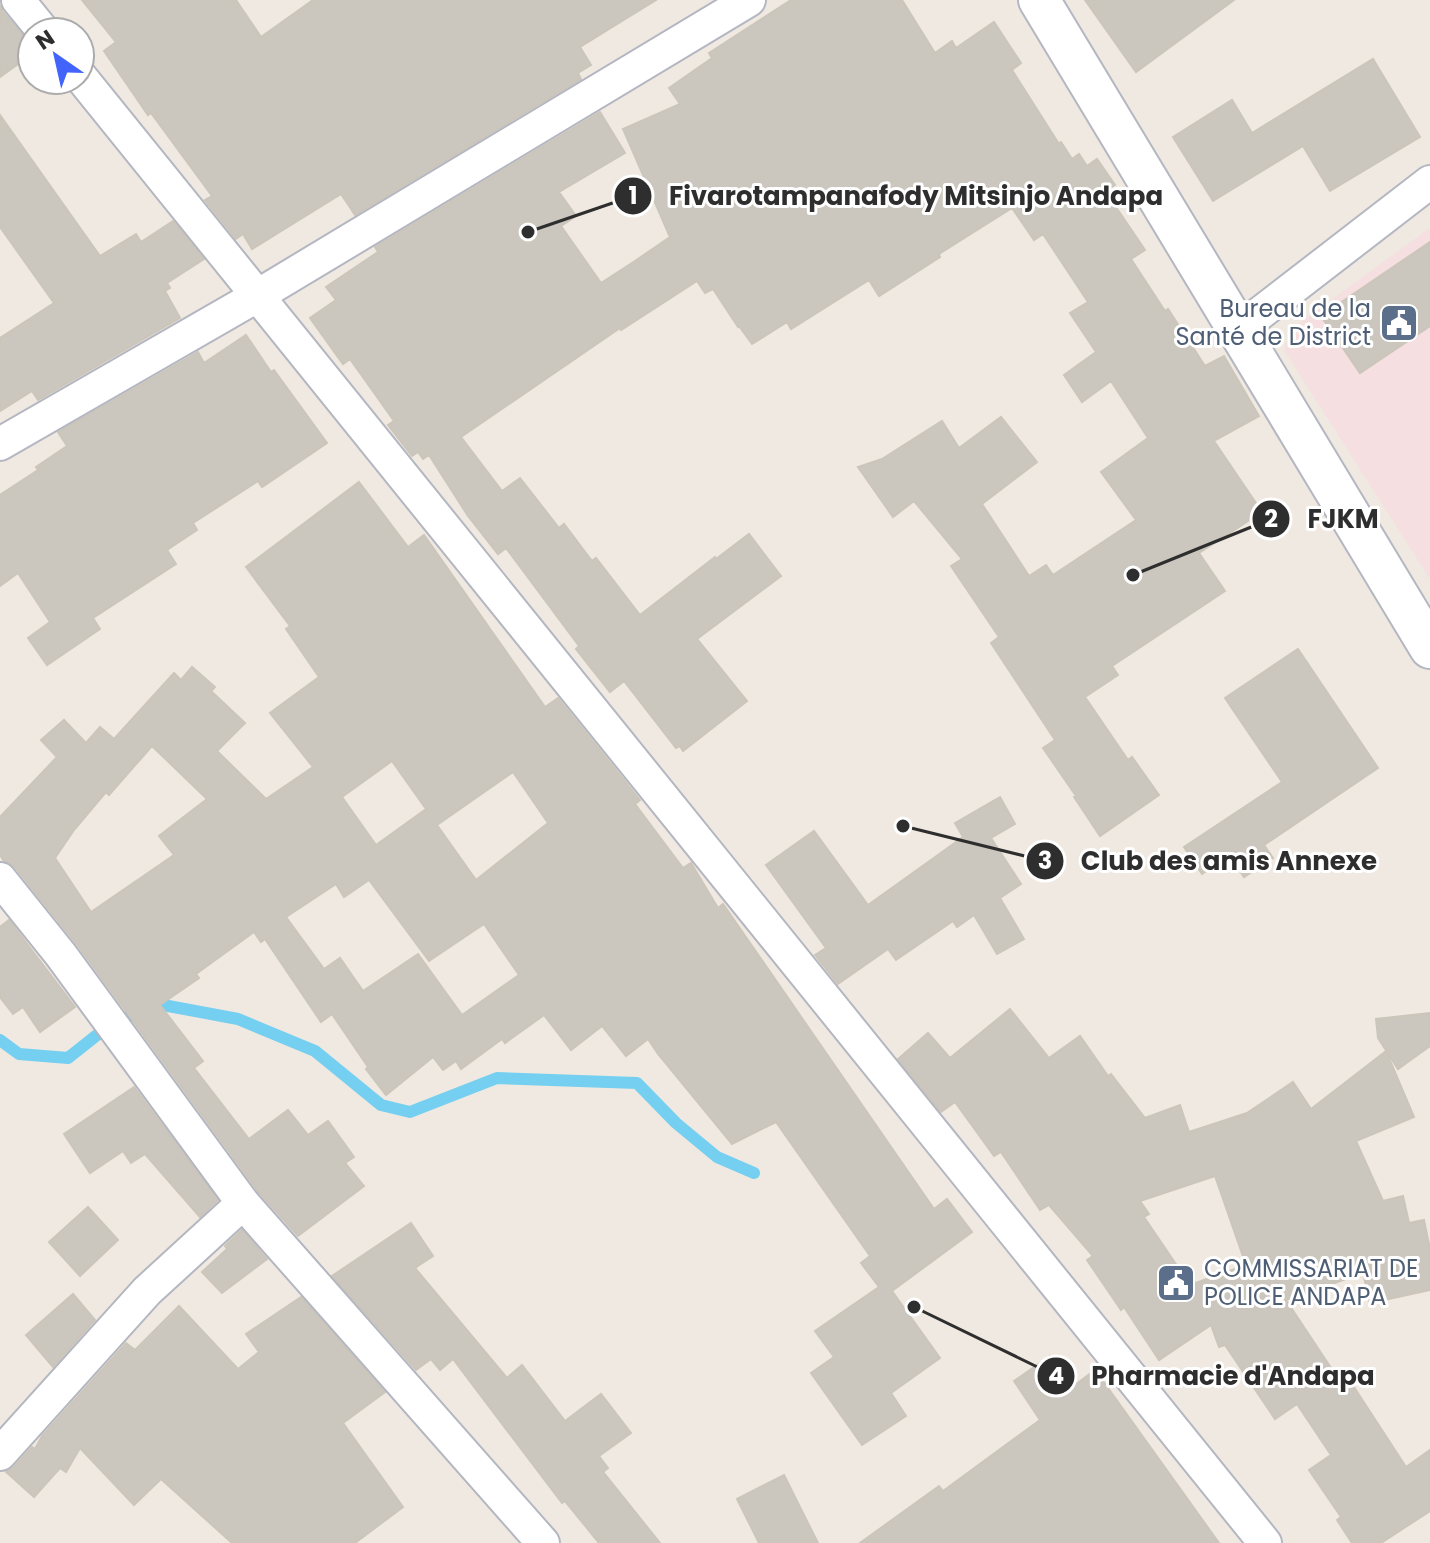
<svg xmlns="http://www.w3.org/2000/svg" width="1430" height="1543" font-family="Poppins,sans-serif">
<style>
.medical{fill:#f5dfe0}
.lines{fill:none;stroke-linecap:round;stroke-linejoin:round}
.stream{stroke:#75cff0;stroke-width:12}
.building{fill:#cbc7bf;stroke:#cbc5ba;stroke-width:2;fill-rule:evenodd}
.minor-casing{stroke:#b4b7c1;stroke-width:36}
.tertiary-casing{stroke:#b4b7c1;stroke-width:44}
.minor{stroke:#fff;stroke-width:32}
.tertiary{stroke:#fff;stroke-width:40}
.labels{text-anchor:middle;stroke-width:6;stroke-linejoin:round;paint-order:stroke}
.service-label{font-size:24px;fill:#4e5e75;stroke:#fff;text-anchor:end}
.leader{fill:none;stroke:#2e2e2e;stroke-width:3}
.callout-dot{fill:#2e2e2e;stroke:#fff;stroke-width:3}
.mark-label{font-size:24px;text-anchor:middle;font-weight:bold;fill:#fff}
.callout-label{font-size:26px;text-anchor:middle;font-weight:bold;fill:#2e2e2e;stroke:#fff;stroke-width:6;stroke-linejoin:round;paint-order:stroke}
</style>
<rect width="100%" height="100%" fill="#efe9e1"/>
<path class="medical" d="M1430 228V579L1284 350 1290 330Z"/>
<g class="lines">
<path class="stream" d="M0 1040 19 1054 68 1058 97 1035 152 1003 238 1019 315 1051 381 1105 410 1112 497 1078 637 1083 676 1123 717 1157 754 1173"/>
</g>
<g class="building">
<path d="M82 0H236L261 37 313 0H656L580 47 591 65 578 73 581 79 355 215 341 194 252 249 243 234 236 239 205 200 212 196 151 113 148 115 104 51 116 42Z"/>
<path d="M791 0H902L935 53 952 41 956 48 994 22 1021 63 1012 70 1059 144 1061 142 1072 159 1079 154 1087 166 1097 159 1115 185 1105 191 1145 250 1131 259 1165 311 1168 309 1205 366 1224 356 1259 416 1214 441 1262 512 1199 553 1225 591 1112 666 1118 675 1085 697 1128 760 1132 757 1159 795 1100 836 1074 797 1076 796 1043 748 1055 740 991 643 999 637 951 566 962 559 914 501 893 517 858 467 882 459 942 421 959 448 1001 417 1037 462 982 504 1029 576 1046 565 1053 575 1136 520 1101 472 1148 438 1111 381 1082 402 1064 375 1096 352 1070 313 1088 302 1043 234 1034 240 1012 208 939 254 940 257 879 296 869 280 791 329 787 322 752 344 739 326 738 327 713 289 705 293 697 281 621 330 620 328 461 437 502 491 520 478 559 528 564 524 592 561 596 558 640 615 715 557 716 559 749 534 781 576 697 639 747 701 683 751 680 746 676 748 624 681 610 692 576 649 579 646 506 548 498 554 468 516 429 455 423 459 418 452 412 456 388 425 394 421 350 359 343 364 310 318 336 300 326 287 378 252 375 247 600 112 625 153 559 192 576 216 561 226 601 283 635 261 670 237 623 129 680 104 669 88 712 58 709 53Z"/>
<path d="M1085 0H1234L1136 72Z"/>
<path d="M0 5 3 12 32 46V54L0 77Z"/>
<path d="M1373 59 1420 137 1330 191 1303 146 1213 201 1173 137 1232 100 1252 133Z"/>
<path d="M0 115 100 256 136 234 141 242 173 221 204 259 167 283 170 288 165 291 180 318 38 400 32 391 0 411V338L54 303 0 227Z"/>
<path d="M1430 242V326L1360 373 1321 316Z"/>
<path d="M246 335 271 372 274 370 327 443 262 487 258 481 193 523 197 530 167 550 176 564 93 618 100 629 47 665 28 638 50 622 18 573 0 586V495L38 470 36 467 67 446 58 432 198 352 204 363Z"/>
<path d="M359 482 408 547 424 535 545 707 558 698 640 800 635 804 683 868 691 863 718 908 723 904 934 1209 947 1199 972 1232 892 1291 940 1358 891 1393 906 1416 862 1445 811 1373 834 1357 815 1331 879 1287 861 1263 870 1256 776 1122 732 1144 658 1054 648 1039 626 1056 602 1026 571 1050 544 1015 505 1043 502 1039 461 1069 456 1061 443 1070 433 1057 386 1095 366 1069 368 1067 332 1014 321 1022 265 939 261 942 254 932 196 974 199 978 160 1005 203 1061 194 1068 249 1139 288 1110 308 1135 328 1121 354 1157 345 1163 364 1186 298 1236 258 1191 76 943 15 867 4 861 0 855V817L57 757 41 740 64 720 86 743 100 727 114 739 174 673 181 680 192 667 215 687 211 691 245 723 217 751 266 799 313 767 270 713 319 677 286 629 290 626 246 567ZM152 746 207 799 159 836 174 855 91 912 55 858 74 830 106 792 109 795ZM392 761 426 809 376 845 342 797ZM513 772 548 823 476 880 437 825ZM369 880 429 961 484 924 519 975 462 1015 418 954 363 991 340 958 324 969 286 917 336 884 344 897Z"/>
<path d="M1298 649 1378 768 1264 845 1273 858 1244 877 1230 856 1202 874 1184 847 1282 782 1225 698Z"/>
<path d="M1000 797 1015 824 991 838 1021 884 1000 898 1024 939 997 954 974 915 957 927 953 921 896 960 888 949 838 984 815 955 826 948 766 865 814 831 868 905 963 837 955 823Z"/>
<path d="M9 920 75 1007 40 1032 23 1007 13 1014 0 997V927Z"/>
<path d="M1010 1009 1049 1058 1080 1036 1108 1076 1111 1074 1145 1118 1180 1105 1189 1132 1247 1113 1293 1082 1311 1109 1386 1051 1414 1117 1356 1141 1383 1201 1403 1196 1409 1223 1424 1220 1430 1249V1290L1370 1303 1363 1273 1286 1300 1341 1383 1348 1378 1406 1467 1430 1450V1511L1381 1543H1352L1337 1520 1341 1517 1309 1470 1331 1455 1297 1404 1275 1419 1225 1345 1219 1347 1211 1325 1159 1360 1124 1307 1121 1310 1087 1260 1093 1256 1049 1205 1040 1210 1001 1152 994 1156 955 1102 941 1112 898 1059 928 1033 950 1058ZM1215 1176 1246 1265 1190 1285 1144 1217 1149 1214 1140 1201Z"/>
<path d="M1430 1013V1046L1398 1069 1378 1038 1376 1019Z"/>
<path d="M134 1087 218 1200 200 1217 145 1154 131 1163 123 1151 90 1173 64 1134Z"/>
<path d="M88 1207 118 1240 80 1276 49 1242Z"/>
<path d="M411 1223 433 1256 415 1268 507 1378 522 1365 565 1421 601 1394 631 1433 599 1456 608 1468 603 1472 660 1543H599L565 1501 562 1503 453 1359 440 1370 431 1359 416 1370 332 1276Z"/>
<path d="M242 1230 267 1259 222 1293 202 1272 227 1249 225 1246Z"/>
<path d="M73 1294 95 1320 53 1367 26 1335Z"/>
<path d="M301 1297 385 1392 343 1423 403 1507 355 1543H232L161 1479 134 1505 80 1448 66 1472 60 1468 34 1497 6 1472 14 1467 32 1447 35 1449 42 1436 126 1343 135 1350 179 1306 238 1369 259 1352 246 1334Z"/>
<path d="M1050 1356 1071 1388 1095 1370 1219 1543H860L939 1486 943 1491 1040 1420 1014 1381Z"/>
<path d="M784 1475 818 1543H759L737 1499Z"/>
</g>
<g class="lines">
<g class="minor-casing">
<g id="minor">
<path d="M18 0 44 32"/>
<path d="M80 76 1265 1543"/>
<path d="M1237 331 1430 182"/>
<path d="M0 444 257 296 749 0"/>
<path d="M0 879 61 955 243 1203 543 1543"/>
<path d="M0 1454 147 1291 243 1203"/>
</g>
</g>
<g class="tertiary-casing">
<path id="tertiary" d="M1039 0 1430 648"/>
</g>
<use href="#minor" class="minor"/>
<use href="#tertiary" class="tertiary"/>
</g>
<defs>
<g id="civic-square" transform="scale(2)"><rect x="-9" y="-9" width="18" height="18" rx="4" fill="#5c6f8a" stroke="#fff"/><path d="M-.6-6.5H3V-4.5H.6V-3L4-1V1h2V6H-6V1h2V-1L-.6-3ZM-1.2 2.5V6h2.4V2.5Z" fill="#fff"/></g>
</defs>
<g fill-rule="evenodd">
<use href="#civic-square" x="1399" y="323"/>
<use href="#civic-square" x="1176" y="1283"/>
</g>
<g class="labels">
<g class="service-label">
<text x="1371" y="317">Bureau de la<tspan x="1371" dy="28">Santé de District</tspan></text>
<text x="1204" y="1277" text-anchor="start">COMMISSARIAT DE<tspan x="1204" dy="28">POLICE ANDAPA</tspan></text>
</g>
</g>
<path class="leader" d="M528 232L633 196M1133 575L1271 519M903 826L1045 861M914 1307L1056 1376"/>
<g class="callout-dot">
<circle cx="528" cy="232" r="8"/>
<circle cx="1133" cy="575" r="8"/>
<circle cx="903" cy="826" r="8"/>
<circle cx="914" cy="1307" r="8"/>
<circle cx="633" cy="196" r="20"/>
<circle cx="1271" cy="519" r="20"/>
<circle cx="1045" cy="861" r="20"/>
<circle cx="1056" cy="1376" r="20"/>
</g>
<g class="mark-label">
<text x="633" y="204">1</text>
<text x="1271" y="527">2</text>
<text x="1045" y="869">3</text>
<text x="1056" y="1384">4</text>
</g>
<g class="callout-label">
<text x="916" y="205">Fivarotampanafody Mitsinjo Andapa</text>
<text x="1343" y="528">FJKM</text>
<text x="1229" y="870">Club des amis Annexe</text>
<text x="1233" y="1385">Pharmacie d'Andapa</text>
</g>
<g transform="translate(56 56) rotate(326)"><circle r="38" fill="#ffffff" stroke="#ababab" stroke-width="2"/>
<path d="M0-6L14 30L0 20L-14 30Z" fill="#4264fb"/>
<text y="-12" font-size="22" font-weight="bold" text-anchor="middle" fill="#2e2e2e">N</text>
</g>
</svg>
